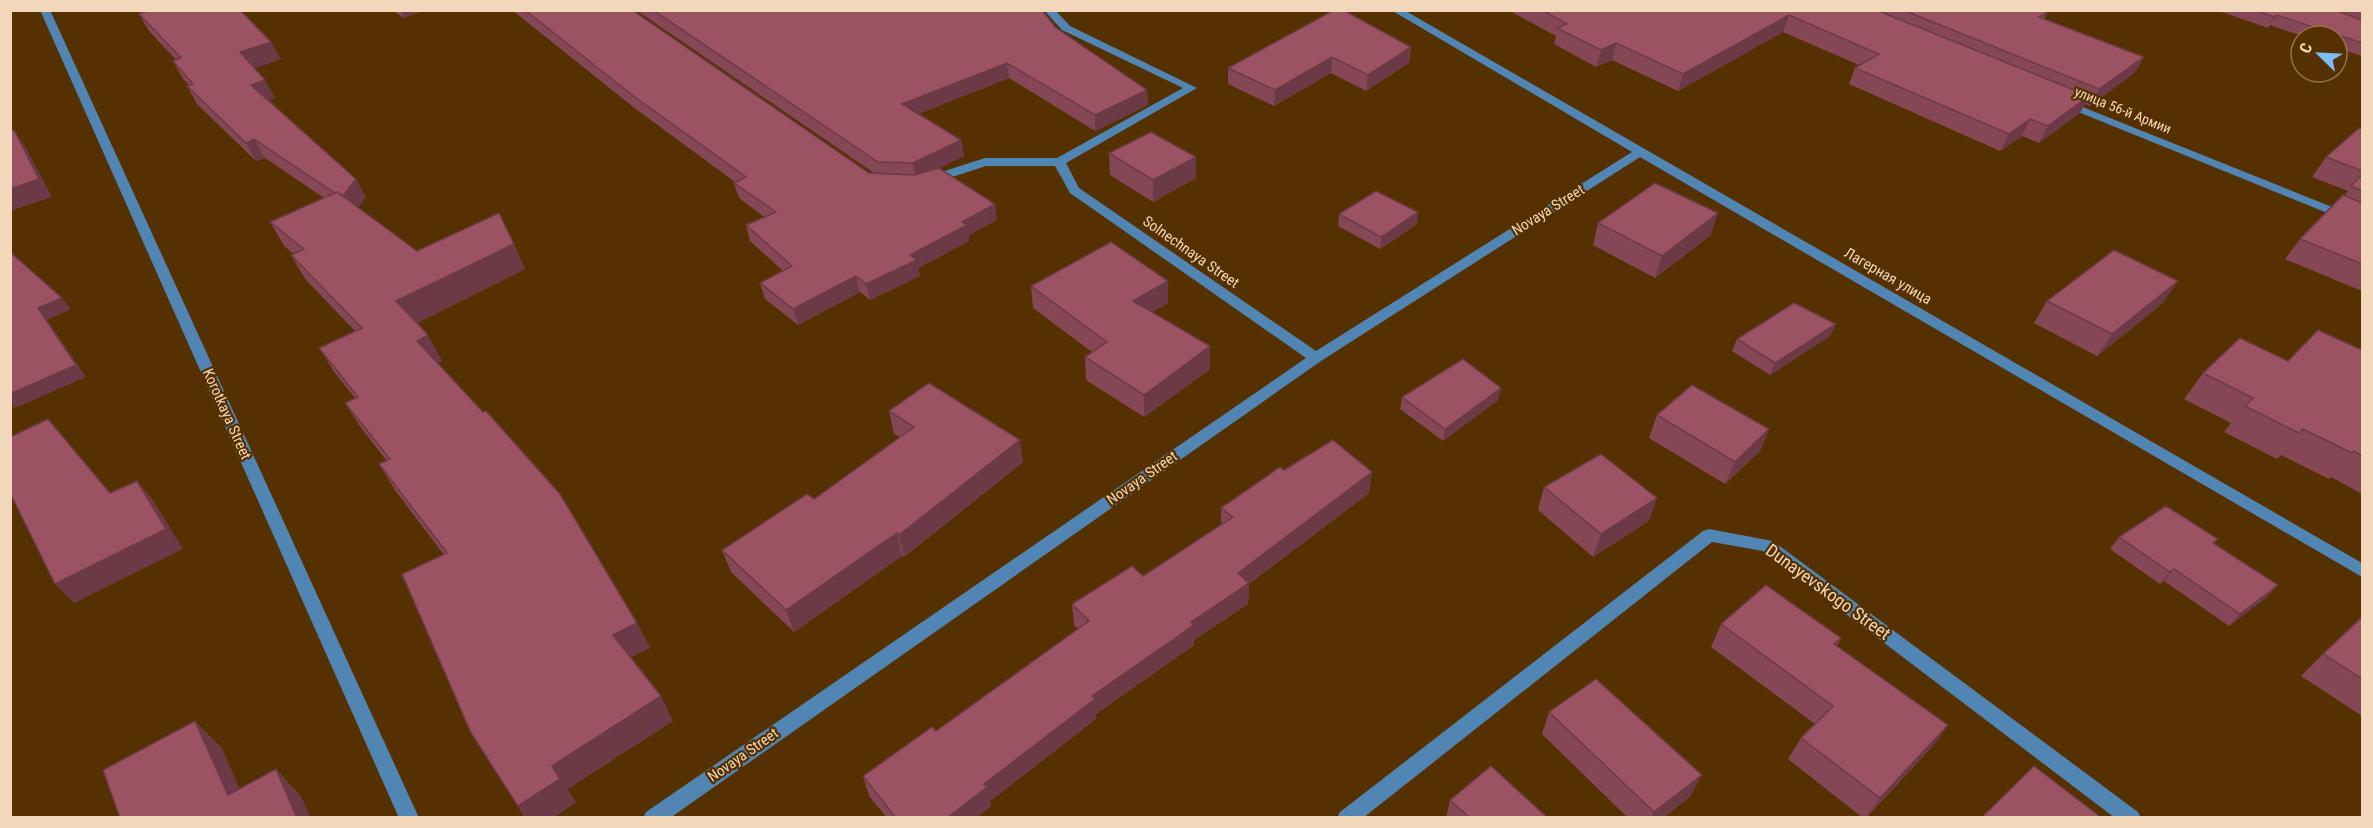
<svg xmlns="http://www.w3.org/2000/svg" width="2373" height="828" font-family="'Roboto Condensed',sans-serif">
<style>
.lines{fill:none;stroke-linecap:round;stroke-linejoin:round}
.minor{fill:#5185b3;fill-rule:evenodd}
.wall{fill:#854756}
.shaded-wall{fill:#6c3a46}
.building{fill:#9b5364;stroke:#6c3a46;stroke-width:1.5}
.labels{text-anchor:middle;stroke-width:4.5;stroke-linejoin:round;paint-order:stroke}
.far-street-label{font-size:14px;fill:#f3d7bb;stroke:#553000}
.street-label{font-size:15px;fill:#f3d7bb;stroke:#553000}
.near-street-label{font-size:18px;fill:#f3d7bb;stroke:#553000}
</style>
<rect width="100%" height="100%" fill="#553000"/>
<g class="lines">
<g class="minor">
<path d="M40 10H50L419 818H399Z"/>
<path d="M1044 10H1055L1070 26 1197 88 1066 163 1079 188 1316 351 1632 152 1391 10H1404L2362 563V577L1640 157 1321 361 670 818H643L646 812 1306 358 1070 193 1055 166H986L934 183H926V177L985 158H1057L1183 88 1062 30Z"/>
<path d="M2065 100 2362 219V227L2061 105 2059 103Z"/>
<path d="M1709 529 1773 541 2138 812 2141 818H2115L1763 551 1712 542 1363 818H1337L1340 812 1703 531Z"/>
</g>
</g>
<g class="wall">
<path d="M138 10H240L281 59 254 68 275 98 269 100 366 197 358 207 417 251 525 269 417 323 442 361 437 363 637 623 650 648 630 657 673 721 567 789 576 802 553 818H525L518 806 444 555 395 490 379 464 387 461 361 428 345 403 355 398 335 373 319 348 355 331 306 280 291 255 294 254 285 247 270 222 324 198 265 158 256 161 197 104 187 86 189 85 183 79 173 61 176 60 149 31 139 14 141 13Z"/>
<path d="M392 10H425L404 18Z"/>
<path d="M512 10H632L869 173H874L636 10H1042L1055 27 1147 90 1148 105 1095 131 1009 78 918 114 961 140 964 156 939 168 997 220 969 235V241L918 268 920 276 870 300 860 292 798 325 765 299 760 283 783 271 750 241 746 225 764 217 739 198 734 183 735 182 637 110Z"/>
<path d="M1508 10H2041L2047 13 2044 19 2144 57 2134 73 2090 106 2085 104 2080 113 2039 143 2022 136 2000 151 1849 84 1855 68 1859 65 1783 32 1678 91 1612 60 1596 67 1554 44 1556 36Z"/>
<path d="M2216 10H2362V56L2337 48V36H2302L2270 25 2268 28Z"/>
<path d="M1411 47 1409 63 1366 91 1331 73 1274 106 1228 84V68Z"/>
<path d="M2362 129V291L2285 259 2300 239 2344 196 2348 191 2312 177 2326 157Z"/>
<path d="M1109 153 1196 178 1153 202 1110 175Z"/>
<path d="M1339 214 1417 224 1380 249 1338 226Z"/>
<path d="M1598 223 1711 235 1655 278 1593 245Z"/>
<path d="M1168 281V303L1152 312 1210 346V369L1144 417 1086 380 1085 357 1092 352 1033 308 1031 286Z"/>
<path d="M2047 301 2163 303 2097 356 2034 323Z"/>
<path d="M1836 324 1830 336 1770 375 1732 351 1737 339Z"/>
<path d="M2362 350V494L2331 477 2329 479 2281 455 2277 459 2224 432 2231 423 2184 399 2203 373Z"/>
<path d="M1402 397 1498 400 1443 441 1400 409Z"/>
<path d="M889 411 1023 462 904 557 902 556 794 632 731 572 722 550 814 499 900 437 894 434Z"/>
<path d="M1657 415 1769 429 1760 451 1725 484 1649 438Z"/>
<path d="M1284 470 1372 472 1369 493 1249 584 1248 604 1194 640V645L1096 714V719L990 801 991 806 976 818H887L869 796 863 776 936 731 1078 629 1074 625 1072 604 1143 576 1221 525V508Z"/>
<path d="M1544 487 1649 521 1593 557 1538 510Z"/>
<path d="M2119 537 2218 539 2214 543 2267 597 2229 626 2164 581 2160 584 2110 549Z"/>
<path d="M2362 619V716L2301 676 2323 654Z"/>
<path d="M1721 624 1841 638 1837 646 1948 725 1932 747 1866 818H1863L1788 759 1801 738 1815 724 1711 647Z"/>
<path d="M1549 712 1691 796 1663 818H1628L1542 734Z"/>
<path d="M1450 800 1548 818H1446Z"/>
</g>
<g class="shaded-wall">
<path d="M400 10H425L404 18Z"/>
<path d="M1789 15 1783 32 1678 91 1683 74Z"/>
<path d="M2277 15 2270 25 2268 28 2274 17Z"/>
<path d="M271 42 281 59 250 70 240 52Z"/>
<path d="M1616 43 1612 60 1596 67 1601 50Z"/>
<path d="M1411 47 1409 63 1366 91 1368 75Z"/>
<path d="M1332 57 1331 73 1274 106 1275 90Z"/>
<path d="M2144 57 2134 73 2090 106 2099 89Z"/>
<path d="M1007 63 1009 78 904 119 902 104Z"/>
<path d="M265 80 275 98 261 103 251 85Z"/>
<path d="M1147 90 1148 105 1095 131V115Z"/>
<path d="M2089 96 2080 113 2039 143 2048 126Z"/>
<path d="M2030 119 2022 136 2000 151 2009 134Z"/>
<path d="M14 130 26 148 52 197 10 211V189Z"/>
<path d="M254 139 265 158 256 161 246 143Z"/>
<path d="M961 140 964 156 916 179 913 163Z"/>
<path d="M1196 157V178L1153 202V180Z"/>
<path d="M356 179 366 197 352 216 341 197Z"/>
<path d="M995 204 997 220 969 235V241L918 268 920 276 870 300 866 284 962 222Z"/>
<path d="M1418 212 1417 224 1380 249 1381 237Z"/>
<path d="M1718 213 1711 235 1655 278 1662 256Z"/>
<path d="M514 244 525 269 410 326 396 301Z"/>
<path d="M856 276 860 292 798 325 793 309Z"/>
<path d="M1168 281V303L1134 323 1133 301Z"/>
<path d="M2178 281 2163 303 2097 356 2112 334Z"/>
<path d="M62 298 71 309 47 320 86 377 15 408 10 403V394L38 308Z"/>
<path d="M1836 324 1830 336 1770 375 1775 363Z"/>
<path d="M428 335 442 361 431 366 417 341Z"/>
<path d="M1210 346V369L1144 417V395Z"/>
<path d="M1501 388 1498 400 1443 441 1445 429Z"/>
<path d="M1769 429 1760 451 1725 484 1735 462Z"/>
<path d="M1020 440 1023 462 904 557 899 535Z"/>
<path d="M1372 472 1369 493 1249 584 1248 604 1194 640V645L1096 714V719L990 801 991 806 976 818H947L984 784 1092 696 1191 622 1238 573Z"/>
<path d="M137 481 153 500 183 549 74 603 55 584Z"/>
<path d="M1657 498 1649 521 1593 557 1601 534Z"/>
<path d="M897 533 902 556 794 632 786 610Z"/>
<path d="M2174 569 2164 581 2160 584 2170 572Z"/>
<path d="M2278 585 2267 597 2229 626 2240 614Z"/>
<path d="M637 623 650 648 626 660 613 635Z"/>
<path d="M661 696 673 721 567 789 576 802 553 818H525L518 806 552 766Z"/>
<path d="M195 721 222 748 252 818 228 795Z"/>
<path d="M1948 725 1932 747 1865 818 1880 798Z"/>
<path d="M276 769 301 796 311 818H297Z"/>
<path d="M1702 775 1691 796 1663 818H1651L1654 812Z"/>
</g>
<g class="building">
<path d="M147 10H240L271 42 240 52 265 80 251 85 356 179 343 196 337 192 335 193 254 139 246 143 187 86 193 84 173 61 181 58 139 14 148 11Z"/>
<path d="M525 10H632L869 173 914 175 939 168 995 204 962 222 967 225 910 255 917 260 866 284 856 276 793 309 760 283 792 266 746 225 776 212 734 183 746 177 632 95Z"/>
<path d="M653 10H1042L1055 27 1147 90 1095 115 1007 63 902 104 961 140 913 163 878 162Z"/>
<path d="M1334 10H1343L1411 47 1368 75 1332 57 1275 90 1228 68Z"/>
<path d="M1542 10H1876L2089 96 2048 126 2030 119 2009 134 1855 68 1879 54 1789 15 1683 74 1616 43 1601 50 1557 28 1567 24Z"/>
<path d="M1903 10H2041L2047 13 2039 17 2144 57 2099 89Z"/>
<path d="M2255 10H2335L2362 20V43L2277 15 2274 17Z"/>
<path d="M2359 128 2362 129V171L2326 157Z"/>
<path d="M14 130 39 179 10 189V132Z"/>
<path d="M1151 132 1196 157 1153 180 1109 153Z"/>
<path d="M2362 175V191L2351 186Z"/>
<path d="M1655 183 1718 213 1662 256 1598 223Z"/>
<path d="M1376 191 1418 212 1381 237 1339 214Z"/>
<path d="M337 192 417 251 499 213 514 244 396 301 428 335 417 341 483 412 486 411 560 494 637 623 613 635 661 696 552 766 560 779 518 806 471 733 402 574 447 553 379 464 390 459 345 403 358 397 319 348 362 328 291 255 304 249 270 222Z"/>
<path d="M2343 195 2362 203V264L2300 239Z"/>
<path d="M1111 242 1168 281 1133 301 1210 346 1144 395 1085 357 1107 342 1031 286Z"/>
<path d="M2114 250 2178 281 2112 334 2047 301Z"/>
<path d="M10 252 62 298 38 308 76 365 10 394Z"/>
<path d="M1794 303 1836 324 1775 363 1737 339Z"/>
<path d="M2318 330 2362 350V456L2354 451 2352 453 2303 429 2299 433 2245 406 2253 398 2203 373 2240 338 2288 361Z"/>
<path d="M1463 359 1501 388 1445 429 1402 397Z"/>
<path d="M929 383 1020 440 899 535 897 533 786 610 722 550 807 494 814 499 914 427 889 411Z"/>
<path d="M1692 385 1769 429 1735 462 1657 415Z"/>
<path d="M48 419 110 493 137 481 166 529 55 584 10 493V437Z"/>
<path d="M1333 440 1372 472 1238 573 1249 583 1191 622 1194 625 1092 696 1095 699 984 784 987 787 947 818H896L863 776 932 727 936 731 1089 621 1072 604 1132 566 1143 576 1233 517 1221 508 1280 467 1284 470Z"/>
<path d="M1601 454 1657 498 1601 534 1544 487Z"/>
<path d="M2166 506 2218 539 2213 543 2278 585 2240 614 2174 569 2170 572 2119 537Z"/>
<path d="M1766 585 1841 638 1834 644 1948 725 1880 798 1801 738 1833 706 1721 624Z"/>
<path d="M2361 618 2362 619V679L2323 654Z"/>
<path d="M1596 679 1702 775 1654 812 1549 712Z"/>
<path d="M195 721 228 795 276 769 297 818H120L103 770Z"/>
<path d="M1491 766 1548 818H1470L1450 800Z"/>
<path d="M2034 766 2102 818H1981Z"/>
</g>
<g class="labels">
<g class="far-street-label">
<text transform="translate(2123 110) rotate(22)" y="5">улица 56-й Армии</text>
</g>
<g class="street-label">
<text transform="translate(1548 210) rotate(-32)" y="5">Novaya Street</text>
<text transform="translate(1191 252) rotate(35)" y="5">Solnechnaya Street</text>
<text transform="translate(1888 276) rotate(30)" y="5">Лагерная улица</text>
<text transform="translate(227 414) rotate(66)" y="5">Korotkaya Street</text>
<text transform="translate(1142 478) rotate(-35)" y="5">Novaya Street</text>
<text transform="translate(743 755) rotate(-35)" y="5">Novaya Street</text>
</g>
<g class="near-street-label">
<text transform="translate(1828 592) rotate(36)" y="6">Dunayevskogo Street</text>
</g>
</g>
<rect width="2373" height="828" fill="none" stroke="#f3d7bb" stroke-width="24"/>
<g transform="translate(2319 54) rotate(294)"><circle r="28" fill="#553000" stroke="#94734b" stroke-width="1.5"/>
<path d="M0-4.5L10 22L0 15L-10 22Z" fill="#7bbef9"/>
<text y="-9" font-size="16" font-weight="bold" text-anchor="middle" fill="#f3d7bb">С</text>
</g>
</svg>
